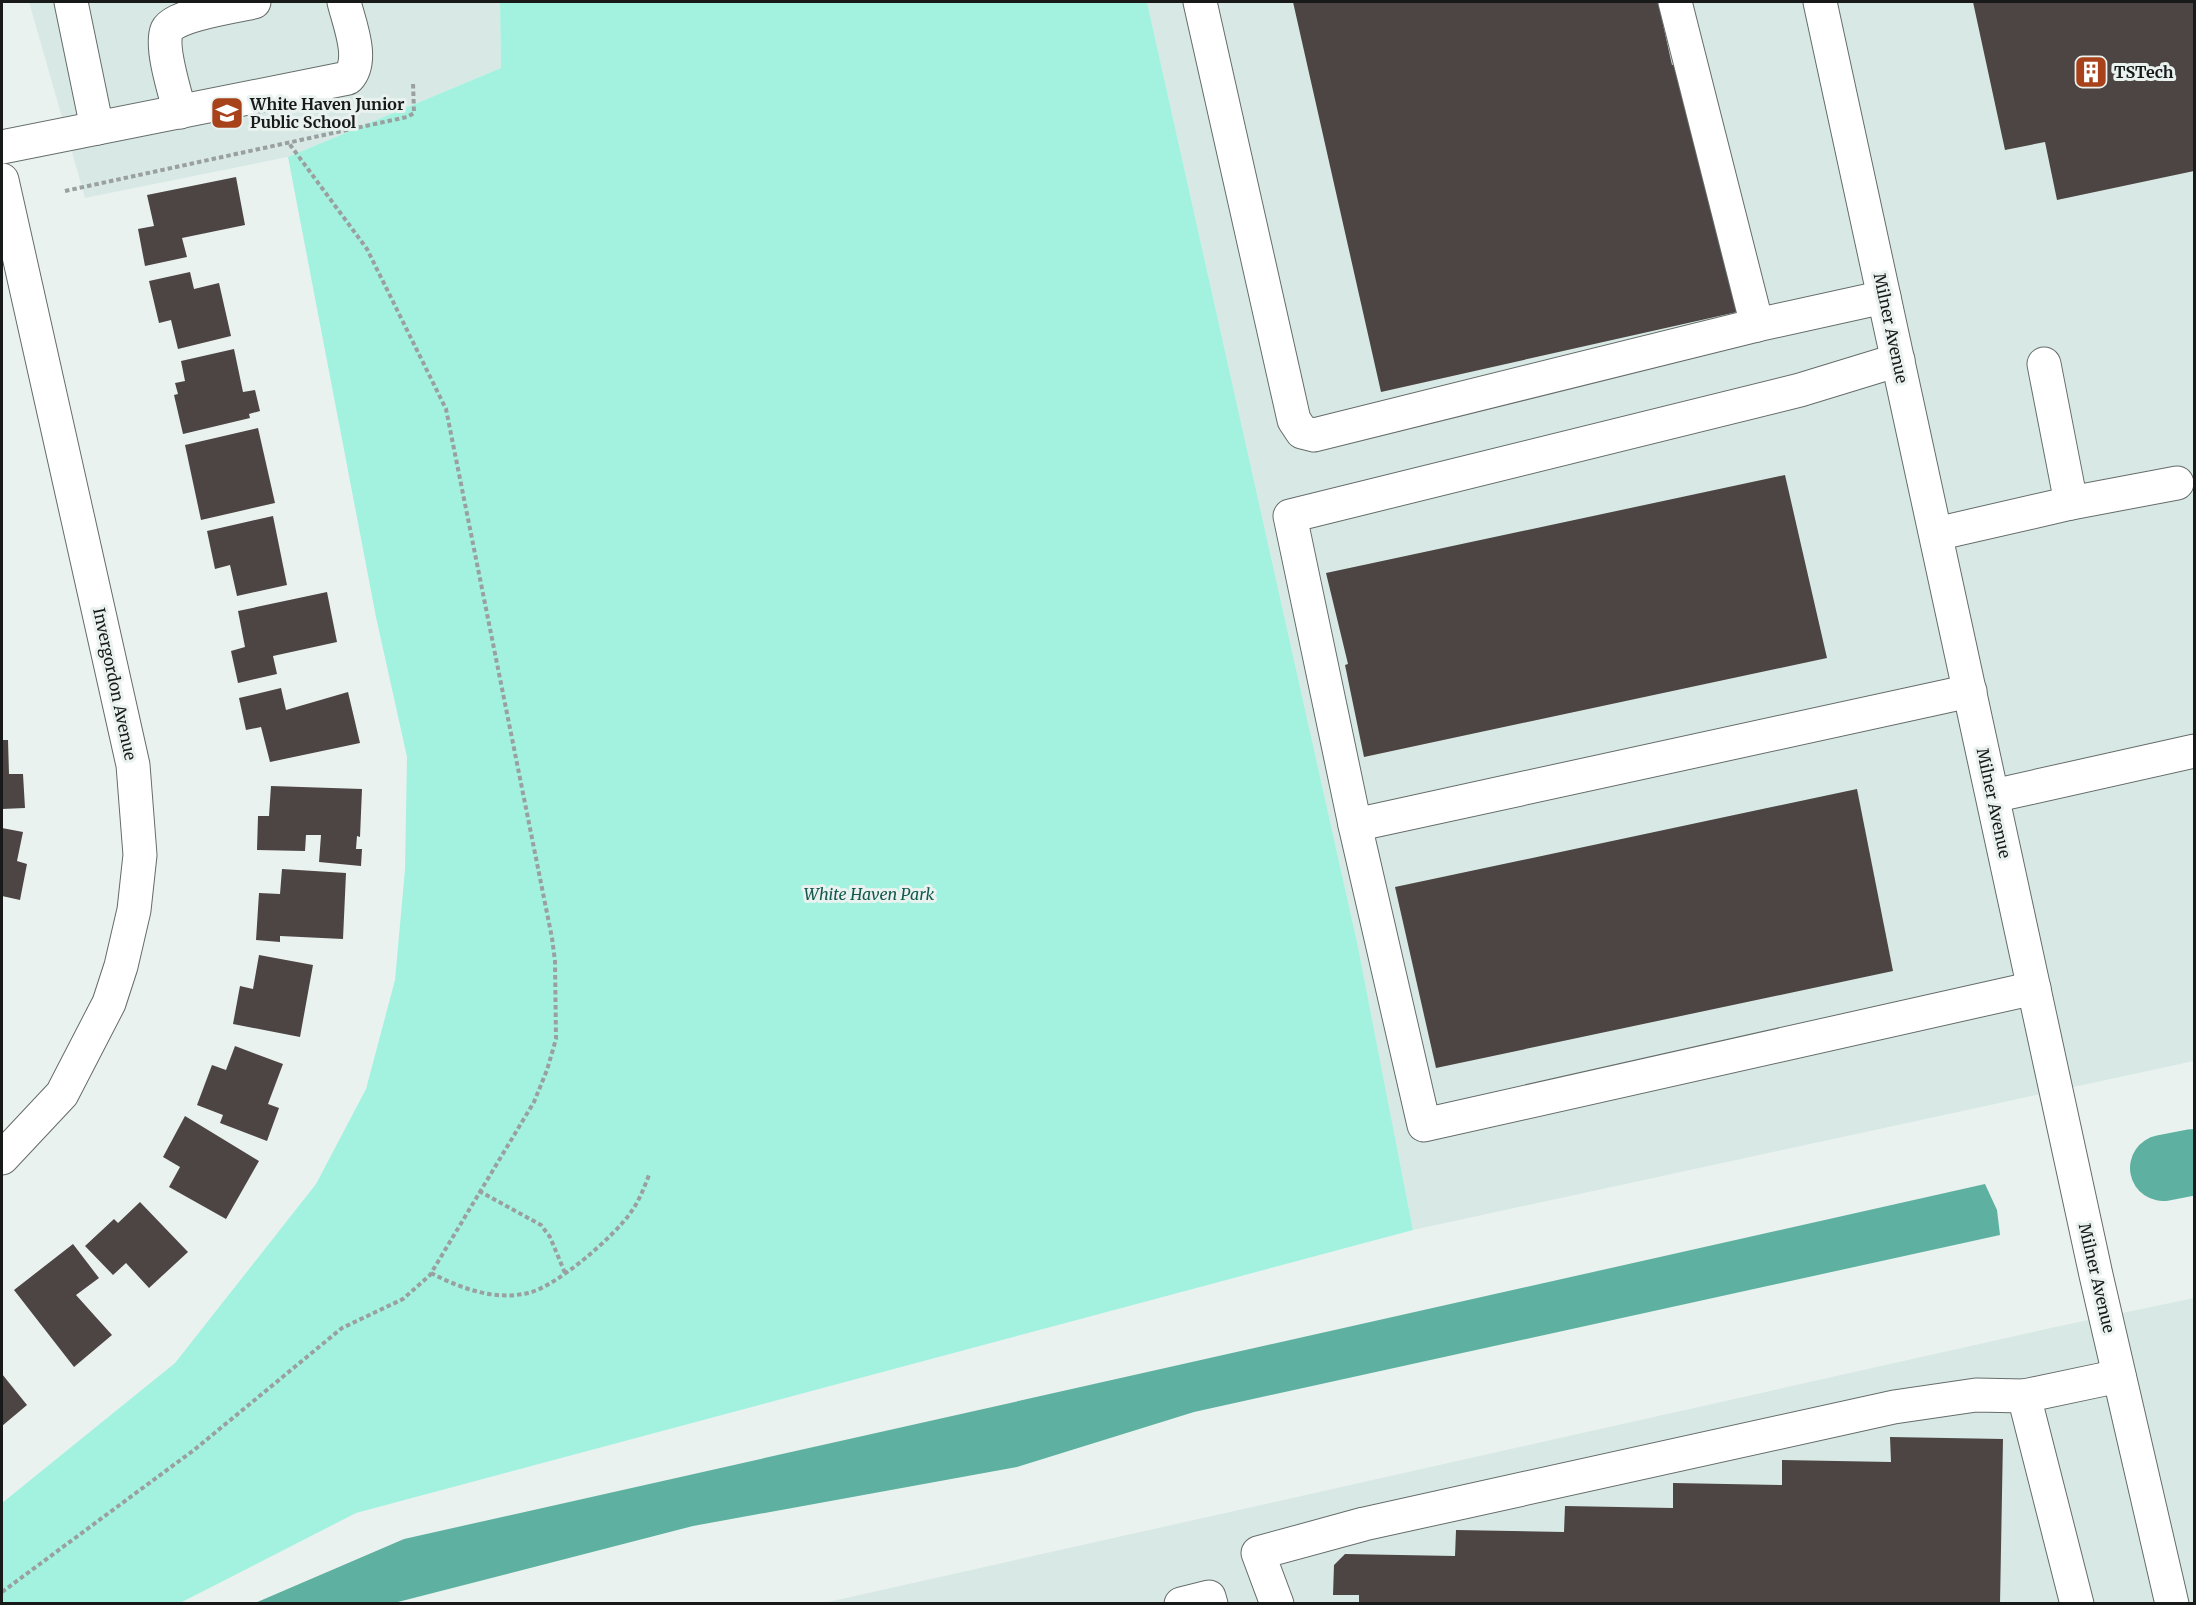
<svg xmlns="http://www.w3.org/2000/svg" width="2196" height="1605" font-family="Merriweather,serif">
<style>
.built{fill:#d8e9e5}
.green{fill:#a3f2e0}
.water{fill:#5eb1a0}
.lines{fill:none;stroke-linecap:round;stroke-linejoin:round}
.river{stroke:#5eb1a0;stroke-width:66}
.building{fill:#4c4543}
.minor-casing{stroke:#656c6a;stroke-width:35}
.major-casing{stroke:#656c6a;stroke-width:35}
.path{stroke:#9aa09f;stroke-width:4;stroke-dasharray:4.5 3;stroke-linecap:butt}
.minor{stroke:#fff;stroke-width:33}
.major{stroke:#fff;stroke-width:33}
.labels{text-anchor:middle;stroke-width:6;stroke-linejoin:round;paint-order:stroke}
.poi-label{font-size:16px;font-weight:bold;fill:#171a19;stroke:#eaf2f0;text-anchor:start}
.street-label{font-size:16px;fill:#171a19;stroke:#eaf2f0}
.park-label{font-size:16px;font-style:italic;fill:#13594d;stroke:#eaf2f0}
</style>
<rect width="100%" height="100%" fill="#eaf2f0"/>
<g class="built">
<path d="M29 2H500L501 68 288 157 85 198Z"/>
<path d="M1147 2H2194V1061L1413 1230 1357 942Z"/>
<path d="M2194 1298V1603L819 1604 2055 1327Z"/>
</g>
<path class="green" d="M500 2H1147L1357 942 1413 1230 356 1513 180 1603H2V1503L175 1363 316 1184 366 1089 395 980 405 869 407 757 376 617 288 157 501 68Z"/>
<path class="water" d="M1985 1184 1997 1210 2000 1235 1194 1412 1017 1467 693 1526 394 1603H255L404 1539Z"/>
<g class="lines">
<path class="river" d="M2163 1168 2194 1162"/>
</g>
<g class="building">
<path d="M1293 2H1658L1672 65 1681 63 1746 310 1381 392Z"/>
<path d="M1973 2H2194V171L2057 200 2045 142 2005 150Z"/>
<path d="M236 177 245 225 182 238 187 257 145 266 138 229 154 226 147 195Z"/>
<path d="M190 272 194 289 219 283 231 336 178 349 171 320 159 323 149 281Z"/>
<path d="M234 349 243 392 255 390 260 411 249 414 250 418 183 434 174 395 178 394 175 383 185 381 181 361Z"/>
<path d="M258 428 275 503 201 520 185 445Z"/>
<path d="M1785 475 1827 658 1364 757 1345 665 1348 664 1326 573Z"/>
<path d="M273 516 287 585 237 596 230 565 215 569 207 531Z"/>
<path d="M327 592 337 642 273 656 277 674 238 683 231 651 245 647 238 611Z"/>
<path d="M281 688 286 710 348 692 360 743 270 762 261 727 246 730 239 698Z"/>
<path d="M2 740H8L9 774H23L25 808 2 809Z"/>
<path d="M271 786 362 789 360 837 357 836 356 849H362L361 866 319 862 321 835H306L305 851 257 850 258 816H269Z"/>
<path d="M1857 789 1893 971 1436 1068 1395 887Z"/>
<path d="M2 828 23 832 17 861 27 864 20 900 2 896Z"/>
<path d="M282 869 346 873 343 939 280 936V942L256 940 259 893 280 894Z"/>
<path d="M259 955 313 965 300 1037 233 1024 240 986 253 989Z"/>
<path d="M235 1046 283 1064 268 1104 279 1108 267 1141 220 1123 223 1115 197 1105 212 1065 226 1070Z"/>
<path d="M185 1116 259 1161 226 1219 169 1187 180 1167 163 1157Z"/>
<path d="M140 1202 188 1252 149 1288 126 1263 113 1275 85 1246 114 1219 118 1223Z"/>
<path d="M73 1244 99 1278 76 1295 112 1335 74 1367 14 1290Z"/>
<path d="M2 1374 27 1405 2 1426Z"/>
<path d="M1890 1437 2003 1439 2000 1604H1359V1595H1333L1334 1565 1345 1554 1455 1556 1456 1530 1564 1532 1565 1506 1673 1508V1483L1782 1485V1460L1891 1462Z"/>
</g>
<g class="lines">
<g class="minor-casing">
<g id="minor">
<path d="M71 2 97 128"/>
<path d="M1200 2 1294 420 1302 432 1314 435 1757 325 1884 297"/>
<path d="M1675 2 1757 325"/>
<path d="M180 112C175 93 160 47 167 30 174 15 236 6 254 2"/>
<path d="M2 147 348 78C365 60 349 23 344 2"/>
<path d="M2 180 133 765 140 855 134 910 121 966 109 1003 62 1094 2 1158"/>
<path d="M2044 364 2071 503"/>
<path d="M1936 534 2071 503 2177 483"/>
<path d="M1970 691 1355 825 1424 1125 2034 988"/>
<path d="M1993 796 2194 751"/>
<path d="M1355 825 1290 516 1800 390 1898 360"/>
<path d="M1181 1604 1209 1597 1211 1604"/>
<path d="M1277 1604 1258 1553 1364 1524 1894 1407 1976 1395 2024 1396"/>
<path d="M2077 1604 2024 1396 2119 1376"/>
</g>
</g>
<g class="major-casing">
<path id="major" d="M1820 2 2096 1275 2172 1604"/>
</g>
<g class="path">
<path d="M65 191 407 117 414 113 413 82"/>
<path d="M479 1191 541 1225 550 1237 565 1273"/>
<path d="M431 1273C460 1288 494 1301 528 1293 556 1287 615 1236 631 1212 639 1201 644 1188 649 1175"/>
<path d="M2 1592 194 1450 342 1328 403 1299 430 1275 534 1102 547 1070 556 1039 555 961 552 938 446 409 367 249 288 142"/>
</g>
<use href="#minor" class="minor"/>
<use href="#major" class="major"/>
</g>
<defs>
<g id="building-square" transform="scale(1.725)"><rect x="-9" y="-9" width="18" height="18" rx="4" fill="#a8421a" stroke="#eaf2f0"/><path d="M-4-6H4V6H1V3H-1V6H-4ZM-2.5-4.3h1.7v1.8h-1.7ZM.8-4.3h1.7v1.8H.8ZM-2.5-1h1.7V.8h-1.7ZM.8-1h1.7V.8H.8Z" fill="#fff"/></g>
<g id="school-square" transform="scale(1.725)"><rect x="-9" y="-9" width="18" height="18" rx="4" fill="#a8421a" stroke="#eaf2f0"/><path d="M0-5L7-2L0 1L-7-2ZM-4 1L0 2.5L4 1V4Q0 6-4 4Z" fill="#fff"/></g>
</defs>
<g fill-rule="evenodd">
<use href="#building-square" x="2091" y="72"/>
<use href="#school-square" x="227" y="113"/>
</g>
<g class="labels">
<g class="poi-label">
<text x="2114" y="78">TSTech</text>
<text x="250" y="110">White Haven Junior<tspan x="250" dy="18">Public School</tspan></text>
</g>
<g class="street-label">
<text transform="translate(1891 328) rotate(78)" y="6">Milner Avenue</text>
<text transform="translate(115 684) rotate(78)" y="6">Invergordon Avenue</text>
<text transform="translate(1994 803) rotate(78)" y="6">Milner Avenue</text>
<text transform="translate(2097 1278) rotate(77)" y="6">Milner Avenue</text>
</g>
<g class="park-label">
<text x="869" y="900">White Haven Park</text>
</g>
</g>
<rect width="2196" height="1605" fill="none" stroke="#171a19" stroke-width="6"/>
</svg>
